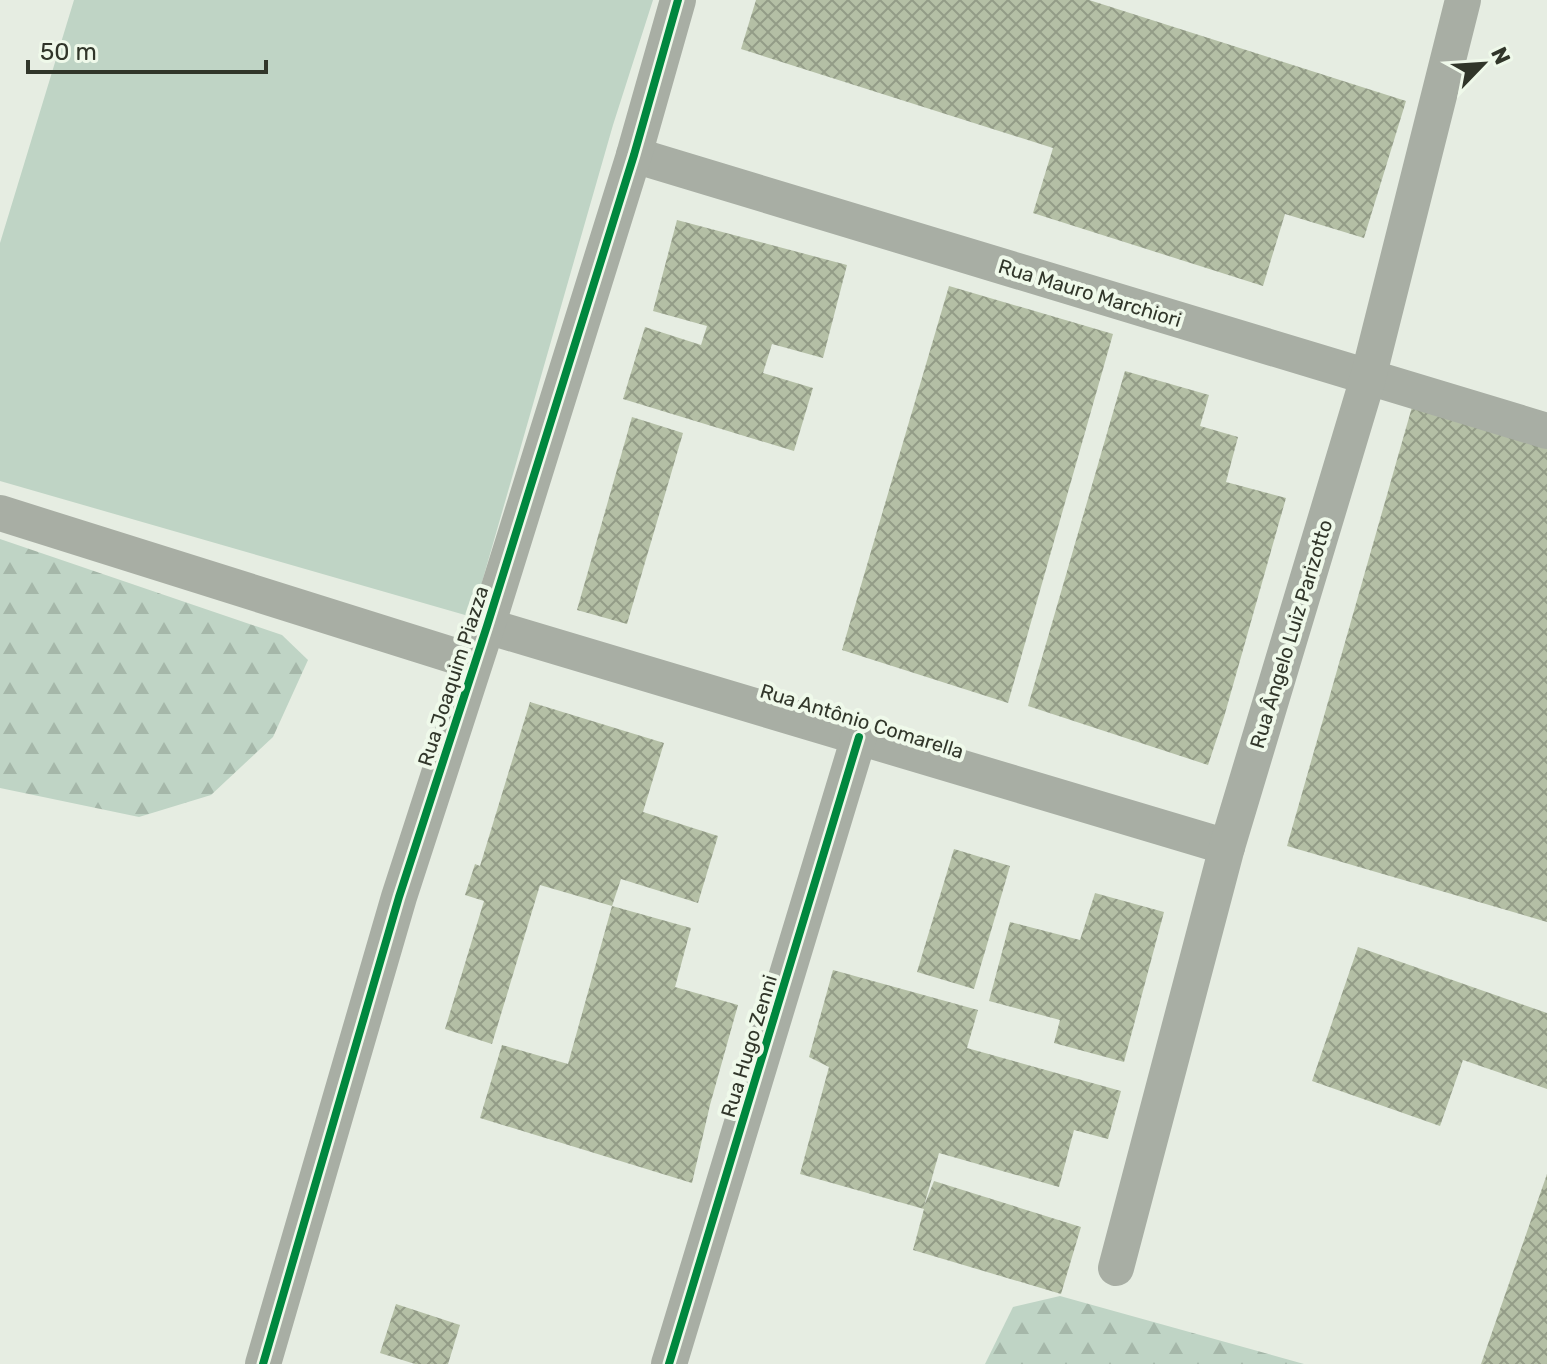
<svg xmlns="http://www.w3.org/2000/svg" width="1547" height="1364" font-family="Rubik,sans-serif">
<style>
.green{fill:#bfd4c5}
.forest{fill:url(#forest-firs)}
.building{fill:url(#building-cross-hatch)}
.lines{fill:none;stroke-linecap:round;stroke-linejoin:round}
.minor{stroke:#a8aea4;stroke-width:36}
.cycleway-casing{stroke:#eff9ea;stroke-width:13}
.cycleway{stroke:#00873e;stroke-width:8}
.labels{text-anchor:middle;stroke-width:8;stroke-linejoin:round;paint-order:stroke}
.street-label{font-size:20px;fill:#31362a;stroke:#eff9ea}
</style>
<defs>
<pattern id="forest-firs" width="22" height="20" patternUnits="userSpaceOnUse" patternTransform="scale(2)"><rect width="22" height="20" fill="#bfd4c5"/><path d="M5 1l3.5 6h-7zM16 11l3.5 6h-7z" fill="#a5b7a9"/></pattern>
<pattern id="building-cross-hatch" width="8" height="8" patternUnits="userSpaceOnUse" patternTransform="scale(2)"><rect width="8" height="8" fill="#b4bfa5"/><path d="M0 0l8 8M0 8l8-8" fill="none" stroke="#939c87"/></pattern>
</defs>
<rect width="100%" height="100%" fill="#e6ede2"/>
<path class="green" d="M74 0H653L613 125 472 617 0 481V243Z"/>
<g class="forest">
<path d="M0 539 282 635 308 660 273 737 211 795 139 817 0 788Z"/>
<path d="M1060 1296 1304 1364H985L1013 1307Z"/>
</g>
<g class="building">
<path d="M756 0H1089L1406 101 1364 238 1285 214 1263 286 1033 213 1053 148 741 49Z"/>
<path d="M677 220 847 265 823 358 772 344 763 373 813 388 794 451 623 399 645 327 701 345 707 326 653 311Z"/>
<path d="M949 286 1113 334 1008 703 842 650Z"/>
<path d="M1125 371 1209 395 1200 426 1238 437 1226 482 1286 498 1224 717 1208 765 1028 706Z"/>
<path d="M1412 407 1547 447V922L1287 846Z"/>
<path d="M632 417 683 433 627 624 577 610Z"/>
<path d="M530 702 664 743 643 812 718 836 698 903 621 879 612 906 540 885 492 1044 445 1029 484 901 465 895 475 864 480 866Z"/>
<path d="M954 849 1010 866 974 989 917 972Z"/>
<path d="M1095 893 1164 912 1124 1062 1054 1043 1060 1020 989 1001 1010 922 1080 940Z"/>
<path d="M612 906 691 928 675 987 738 1005 710 1105 692 1183 480 1118 502 1045 568 1064Z"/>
<path d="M1358 947 1547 1013V1089L1463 1060 1440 1126 1312 1081Z"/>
<path d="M833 970 978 1010 967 1048 1121 1091 1108 1139 1074 1130 1059 1187 939 1153 924 1206 934 1181 1081 1227 1061 1294 913 1250 924 1209 800 1174 829 1067 809 1057Z"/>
<path d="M1547 1174V1364H1481Z"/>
<path d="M396 1304 460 1325 448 1364H415L380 1353Z"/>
</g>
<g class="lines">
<g class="minor">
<path d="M634 155 1547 431"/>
<path d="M0 513 474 662"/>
<path d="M487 626 1227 847"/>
<path d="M1116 1268 1227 847 1368 378 1463 0"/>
<path d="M263 1364 399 897 487 626 634 155 678 0"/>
<path d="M669 1364 859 737"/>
</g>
<g class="cycleway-casing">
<g id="cycleway">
<path d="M263 1364 399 897 487 626 634 155 678 0"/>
<path d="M669 1364 859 737"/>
</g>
</g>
<use href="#cycleway" class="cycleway"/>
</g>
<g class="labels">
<g class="street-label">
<text transform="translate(1090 293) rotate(17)" y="7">Rua Mauro Marchiori</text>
<text transform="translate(1291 634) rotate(-73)" y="7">Rua Ângelo Luiz Parizotto</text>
<text transform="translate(453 676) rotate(-72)" y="7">Rua Joaquim Piazza</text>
<text transform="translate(862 721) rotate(17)" y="7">Rua Antônio Comarella</text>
<text transform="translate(749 1046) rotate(-73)" y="7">Rua Hugo Zenni</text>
</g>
</g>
<g transform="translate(1483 64) rotate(65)" stroke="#eff9ea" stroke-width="6" paint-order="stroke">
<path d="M0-6L14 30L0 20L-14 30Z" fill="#31362a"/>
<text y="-12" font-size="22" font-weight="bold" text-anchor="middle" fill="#31362a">N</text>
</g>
<path d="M28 60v12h238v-12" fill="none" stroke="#31362a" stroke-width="4"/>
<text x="40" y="60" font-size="24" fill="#31362a" stroke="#eff9ea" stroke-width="6" paint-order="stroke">50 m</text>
</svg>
